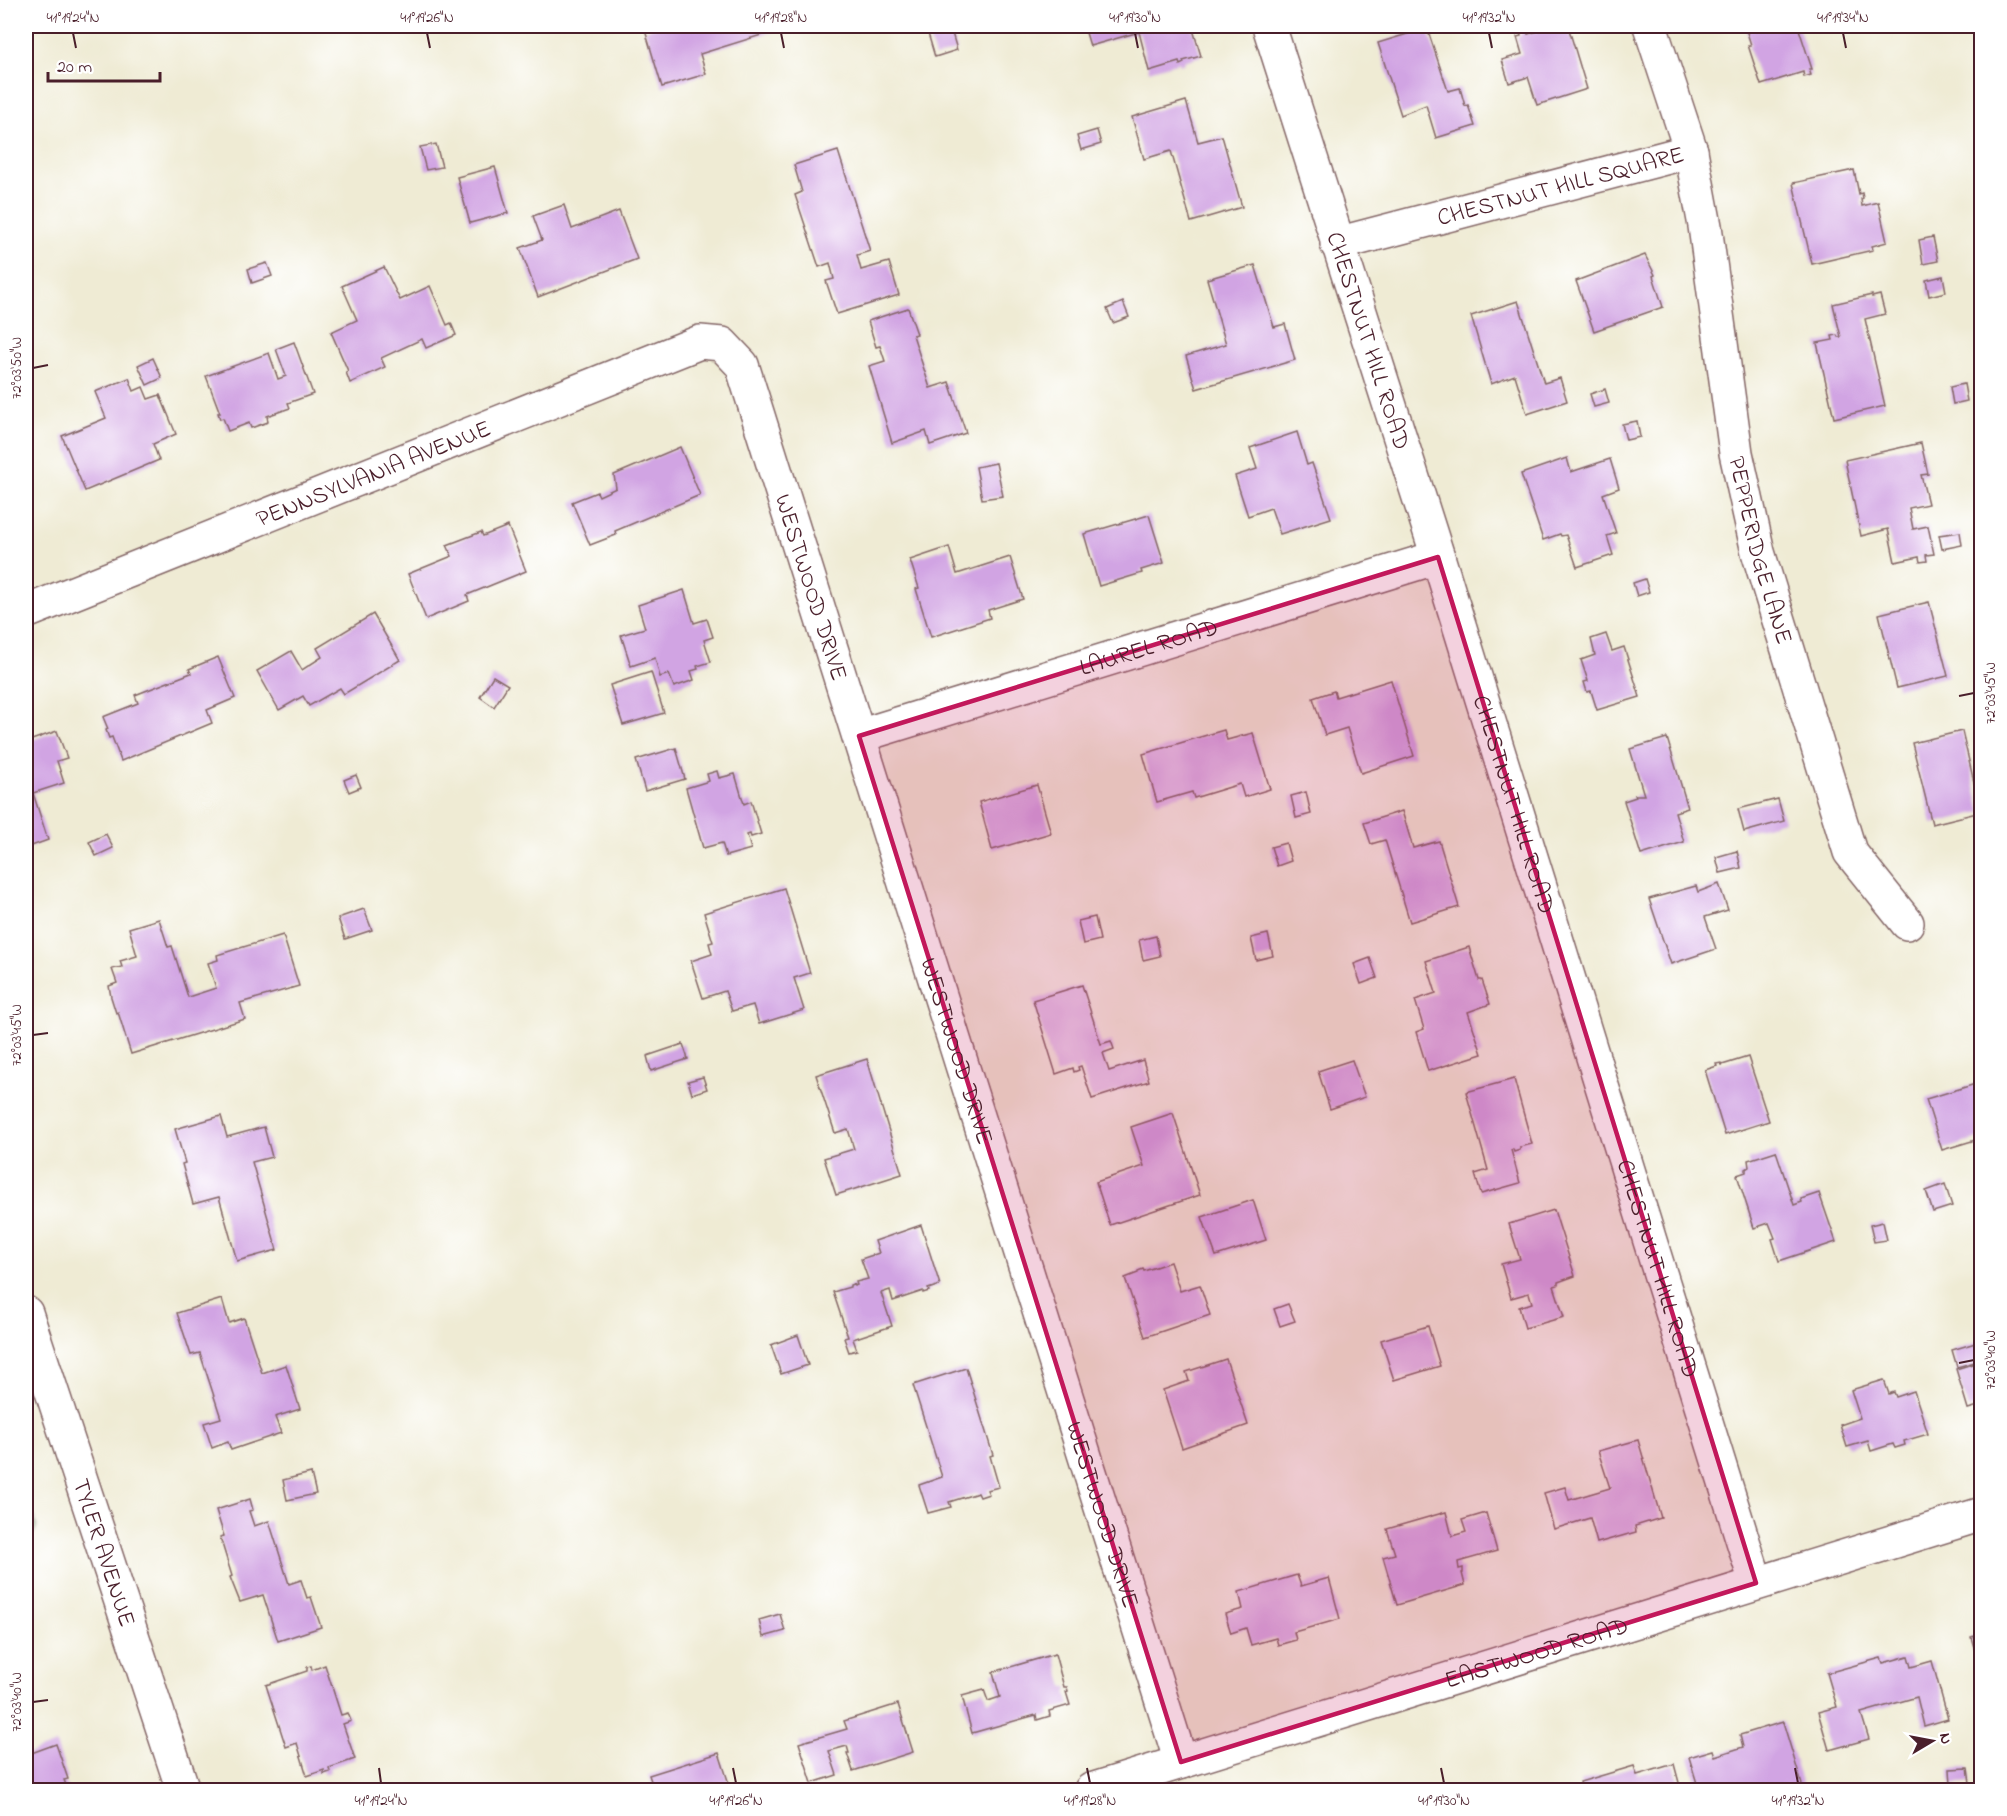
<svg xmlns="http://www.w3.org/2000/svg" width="2007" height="1816" font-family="'Indie Flower',sans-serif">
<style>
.forest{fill:#7aac67;stroke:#626649;stroke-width:1.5}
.building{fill:#d1a4e3}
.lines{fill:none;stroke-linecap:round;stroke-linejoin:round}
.minor-casing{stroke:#846666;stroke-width:36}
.minor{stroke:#fff;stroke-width:33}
.marked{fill:#c2185b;fill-opacity:0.2;stroke:#c2185b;stroke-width:4.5;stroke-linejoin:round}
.ticks{fill:none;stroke:#4a1f2b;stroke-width:2}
.labels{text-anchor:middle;stroke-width:4.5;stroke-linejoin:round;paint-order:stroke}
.street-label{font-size:24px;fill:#4a1f2b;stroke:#fff}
.neatline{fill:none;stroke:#4a1f2b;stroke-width:2}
.ticks-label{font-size:15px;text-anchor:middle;fill:#4a1f2b}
</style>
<rect width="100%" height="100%" fill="#fff"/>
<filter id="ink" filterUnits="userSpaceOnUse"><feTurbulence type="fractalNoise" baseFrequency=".0167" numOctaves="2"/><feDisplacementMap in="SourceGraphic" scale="12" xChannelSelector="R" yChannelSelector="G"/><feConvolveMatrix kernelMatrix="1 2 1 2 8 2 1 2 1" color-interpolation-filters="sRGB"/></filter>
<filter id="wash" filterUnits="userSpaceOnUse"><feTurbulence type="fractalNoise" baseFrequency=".008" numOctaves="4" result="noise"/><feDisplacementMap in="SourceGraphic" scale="24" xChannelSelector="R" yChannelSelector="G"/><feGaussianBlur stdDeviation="1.35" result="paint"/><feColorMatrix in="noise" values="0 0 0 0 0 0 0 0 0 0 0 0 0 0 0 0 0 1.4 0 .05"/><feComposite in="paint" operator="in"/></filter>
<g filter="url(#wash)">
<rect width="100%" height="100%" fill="#efebd4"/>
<path class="forest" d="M26 1513 33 1515 37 1527 26 1546Z"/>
<g id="blocks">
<g class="building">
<path d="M661 26H786L787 27 700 54 706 74 662 87 645 30Z"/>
<path d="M941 26H950L957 50 935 57 927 30Z"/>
<path d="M1084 26H1192L1201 56 1183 61 1184 63 1180 65 1179 62 1149 71 1139 32 1090 46Z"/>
<path d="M1554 26H1568L1587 89 1537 105 1528 77 1509 83 1502 60 1522 54 1517 37 1521 36 1520 30 1527 28 1528 34Z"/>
<path d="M1745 26H1798L1812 69H1809L1811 75 1804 77 1803 72 1761 85 1748 45H1751Z"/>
<path d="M1427 28 1448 91 1460 88 1465 106 1468 105 1475 126 1436 138 1426 105 1401 115 1378 43Z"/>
<path d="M1186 101 1198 142 1222 136 1242 207 1191 222 1171 151 1144 159 1132 117Z"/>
<path d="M1097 130 1101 144 1081 150 1077 136Z"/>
<path d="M436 144 442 167 426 170 420 147Z"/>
<path d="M838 151 870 251 857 255 861 270 889 262 899 295 837 314 826 281 834 279 830 263 819 267 795 195 802 192 794 165Z"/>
<path d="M495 167 508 213 470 223 457 177Z"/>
<path d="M1854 170 1859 194 1862 193 1863 198 1861 199 1862 206 1878 202 1887 242 1872 246 1873 250 1812 264 1793 183Z"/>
<path d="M564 205 572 229 619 211 637 259 538 297 520 248 542 240 533 216Z"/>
<path d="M1933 237 1938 261 1923 264 1919 240Z"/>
<path d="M1645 255 1655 275 1653 276 1663 307 1594 331 1576 281Z"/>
<path d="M267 263 272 276 252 283 248 269Z"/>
<path d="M1255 265 1274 327 1285 324 1295 360 1196 389 1186 356 1226 344 1207 279Z"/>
<path d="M384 267 400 300 430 286 447 325 451 323 456 335 426 348 422 339 381 358 385 367 350 383 346 372 348 371 331 332 357 320 342 286Z"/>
<path d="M1943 276 1946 292 1929 296 1926 280Z"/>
<path d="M1872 295V297L1880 295 1885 314 1865 319 1885 406 1834 418 1817 343 1833 340 1832 336 1837 335 1838 337H1841L1833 304Z"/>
<path d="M1518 301 1544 383 1560 378 1567 401 1527 414 1515 375 1491 384 1471 316Z"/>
<path d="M1123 302 1129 317 1113 323 1107 309Z"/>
<path d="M908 308 917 334 913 335 930 388 949 382 966 433 930 445 926 431 892 443 869 366 885 361 880 346 876 347 868 321Z"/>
<path d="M294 342 313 394 288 403 290 408 267 416 268 422 251 428 249 423 228 431 223 418 220 419 218 413H220L206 376 269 353 278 379 286 376 276 349Z"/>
<path d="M153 358 162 378 147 385 138 365Z"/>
<path d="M129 378 134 391 143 387 148 399 160 395 176 434 153 444 159 460 85 491 62 436 106 418 95 392Z"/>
<path d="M1964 384 1967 401 1953 404 1950 387Z"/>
<path d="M1605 389 1609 403 1594 407 1590 394Z"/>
<path d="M1637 421 1640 437 1626 440 1622 424Z"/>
<path d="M1297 432 1307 465 1312 463 1331 518 1280 534 1271 508 1248 516 1235 476 1257 469 1250 448Z"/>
<path d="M1921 443 1928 474 1921 475 1928 504 1909 508 1913 529 1928 526 1934 554 1926 555 1927 561 1920 562 1919 557 1895 562 1888 529 1861 536 1845 460Z"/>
<path d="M680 447 700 495 615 531 616 535 590 545 572 502 597 492 599 496 616 488 614 475Z"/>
<path d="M1567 458 1571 472 1610 459 1619 488 1603 494 1616 533 1607 536 1613 555 1577 567 1566 535 1561 536 1560 534 1543 540 1521 474Z"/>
<path d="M996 463 1003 496 982 499 976 467Z"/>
<path d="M1149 515 1164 563 1141 570 1142 573 1099 586 1084 534Z"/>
<path d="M508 526 526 571 467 595 469 601 426 619 408 574 452 556 447 545 481 532 483 536Z"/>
<path d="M1960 532 1962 545 1942 549 1939 535Z"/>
<path d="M949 547 957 574 1010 557 1023 599 988 610 990 618 931 637 916 589 919 588 910 560Z"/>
<path d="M1645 579 1649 592 1637 596 1633 583Z"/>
<path d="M684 590 694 623 707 619 713 637 704 640 711 662 697 666 698 669 691 671 694 680 674 687 669 674 660 677 655 658 631 666 621 635 645 628 638 605Z"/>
<path d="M1929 602 1948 676 1897 688 1879 614Z"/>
<path d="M373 614 400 660 344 694 340 688 309 706 303 696 279 710 257 671 291 651 302 670 322 657 317 648Z"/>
<path d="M1606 634 1612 651 1624 647 1640 697 1597 710 1591 691 1587 692 1584 682 1588 681 1581 660 1595 655 1591 639Z"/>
<path d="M218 657 235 698 207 710 212 723 121 761 112 737 109 738 106 730 108 729 103 717 138 703 135 695 191 673 189 669Z"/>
<path d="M651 672 664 713 623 725 610 685Z"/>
<path d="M493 676 508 685 494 707 480 697Z"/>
<path d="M1391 680 1414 756 1361 773 1347 728 1325 735 1313 698 1334 691 1336 697Z"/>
<path d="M1224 730 1227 740 1253 733 1270 789 1244 797 1240 784 1194 798 1192 792 1157 802 1143 754Z"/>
<path d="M57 731 67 758 57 761 64 783 33 793 48 840 26 848V742Z"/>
<path d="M1962 731 1981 812 1932 824 1912 743Z"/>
<path d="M1667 738 1688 808 1675 812 1684 842 1641 855 1624 801 1636 797 1635 795H1644L1630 749Z"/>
<path d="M676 748 685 779 645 791 636 760Z"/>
<path d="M717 771 719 778 735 774 744 804 751 801 761 834 751 837 750 834 747 835 751 849 726 856 722 843 703 848 686 788 709 781 707 774Z"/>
<path d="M356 775 361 787 349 792 344 780Z"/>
<path d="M1037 785 1051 833 992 850 979 802Z"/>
<path d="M1306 792 1311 814 1296 818 1291 796Z"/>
<path d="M1778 799 1784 821 1744 832 1738 809Z"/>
<path d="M1402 811 1413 848 1439 841 1459 907 1410 922 1385 840 1371 844 1364 823Z"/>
<path d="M106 834 113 848 96 856 89 842Z"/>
<path d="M1286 843 1291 861 1277 866 1271 847Z"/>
<path d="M1737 851 1741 868 1720 873 1716 857Z"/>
<path d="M1719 884 1728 910 1705 917 1716 949 1671 964 1649 899 1696 886 1698 892Z"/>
<path d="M784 888 810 973 794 978 804 1010 759 1024 753 1005 732 1011 725 991 703 998 691 961 712 954 709 943 713 942 704 913Z"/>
<path d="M364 909 372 930 345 939 338 918Z"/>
<path d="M1095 917 1100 940 1083 944 1078 921Z"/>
<path d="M159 919 168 947 172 946 188 997 216 988 208 963 218 960 217 955 283 935 299 986 240 1003 245 1019 131 1054 118 1012 116 1013 111 997 109 986 117 983 112 969 122 967 120 961 137 956 129 928Z"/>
<path d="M1268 934 1273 956 1256 960 1251 938Z"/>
<path d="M1156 936 1160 956 1143 960 1139 940Z"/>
<path d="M1469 947 1479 980H1482L1490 1004 1468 1012 1482 1054 1428 1071 1416 1032 1424 1029 1415 1000 1436 993 1426 961Z"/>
<path d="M1370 958 1377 978 1361 984 1354 964Z"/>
<path d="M1082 985 1101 1044 1111 1041 1114 1049 1103 1053 1109 1071 1143 1060 1149 1081 1092 1099 1081 1066 1078 1067 1079 1070 1074 1072 1073 1068 1056 1074 1033 1000Z"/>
<path d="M683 1044 688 1059 651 1071 647 1056Z"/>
<path d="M1748 1057 1769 1121 1725 1135 1705 1070 1717 1066 1716 1064 1721 1063 1722 1065Z"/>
<path d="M867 1059 902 1174 836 1195 824 1158 854 1149 848 1129 835 1133 816 1075Z"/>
<path d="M1352 1060 1365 1097 1330 1109 1318 1071Z"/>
<path d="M703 1077 707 1089 692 1094 688 1081Z"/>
<path d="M1514 1079 1532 1144 1520 1147V1150L1514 1152 1513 1149 1511 1150 1520 1183 1481 1194 1475 1174 1488 1170 1466 1092Z"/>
<path d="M1982 1082V1138L1942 1150 1926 1099Z"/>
<path d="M1173 1113 1200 1195 1110 1225 1096 1182 1144 1166 1131 1127Z"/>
<path d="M221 1116 227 1137 264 1127 272 1157 252 1162 277 1250 237 1261 219 1197 193 1204 182 1164 185 1163 175 1129Z"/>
<path d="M1776 1151 1794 1205 1802 1202 1801 1199 1819 1193 1836 1242 1779 1261 1772 1239 1775 1238 1769 1223 1754 1228 1737 1175 1746 1172V1169L1749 1167 1748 1160Z"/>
<path d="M1945 1184 1952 1206 1933 1212 1926 1191Z"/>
<path d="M1253 1200 1266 1240 1216 1256 1202 1217Z"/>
<path d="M1554 1210 1575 1276 1558 1282V1285L1554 1286 1564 1317 1525 1328 1519 1307 1532 1303 1529 1293 1511 1298 1501 1264 1520 1259 1509 1224Z"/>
<path d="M1883 1222 1887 1240 1874 1242 1870 1225Z"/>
<path d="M921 1225 940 1285 928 1289 929 1291 923 1293V1291L893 1301 890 1290 881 1293 892 1326 853 1339 857 1350 849 1352 844 1338 848 1337 833 1292 850 1287V1285L853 1284 854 1286 857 1285 856 1282 868 1279 861 1259 879 1253 875 1241Z"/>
<path d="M1170 1262 1180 1291 1200 1285 1210 1315 1145 1337 1125 1278 1138 1273V1271L1143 1269 1144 1271Z"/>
<path d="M222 1299 229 1323 244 1318 262 1373 286 1365 300 1409 275 1417 281 1433 231 1450 228 1442 212 1448 204 1423 221 1418 200 1353 191 1355 177 1313Z"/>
<path d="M1288 1304 1295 1321 1280 1326 1274 1309Z"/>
<path d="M1428 1326 1440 1366 1394 1380 1381 1340Z"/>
<path d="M798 1335 808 1365 781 1374 771 1345Z"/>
<path d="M1982 1341V1360L1957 1367 1952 1350Z"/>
<path d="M1226 1359 1248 1425 1182 1448 1163 1390 1189 1381 1186 1372Z"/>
<path d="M1982 1361V1405L1968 1409 1956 1369Z"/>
<path d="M966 1368 993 1455 990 1456 999 1487 987 1490 989 1494 980 1497 978 1493 949 1502 951 1507 928 1513 919 1485 942 1477 913 1385Z"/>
<path d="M1884 1380 1889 1394 1894 1392 1896 1397 1914 1391 1928 1434 1904 1441 1905 1445 1895 1448 1893 1444 1871 1451 1868 1441 1847 1447 1840 1425 1860 1418 1851 1390Z"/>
<path d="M1638 1440 1661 1518 1635 1526 1636 1532 1597 1543 1590 1518 1554 1529 1544 1493 1565 1487 1569 1500 1610 1488 1598 1451Z"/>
<path d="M311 1473 316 1494 287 1500 283 1480Z"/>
<path d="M250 1499 253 1510 249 1511 254 1526 269 1521 289 1584 301 1580 307 1598 311 1597 321 1627 278 1641 263 1595 240 1602 230 1577 232 1576 220 1537 224 1536 216 1510Z"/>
<path d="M1446 1512 1452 1536 1466 1532 1462 1520 1486 1513 1497 1551 1458 1562 1459 1569 1463 1568V1573H1462L1465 1585 1397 1605 1383 1557 1395 1554 1387 1529Z"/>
<path d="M1297 1575 1301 1586 1329 1578 1340 1619 1294 1632 1296 1640 1278 1645 1276 1638 1251 1645 1246 1628 1231 1633 1225 1614 1243 1609 1239 1592Z"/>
<path d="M780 1614 785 1631 763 1637 759 1620Z"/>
<path d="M1982 1634V1672H1981L1971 1637Z"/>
<path d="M1055 1654 1064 1687H1067L1068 1691 1066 1692 1070 1705 1049 1711 1050 1716 1037 1720 1036 1715 972 1733 962 1696 984 1690 988 1701 1000 1697 993 1672Z"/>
<path d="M1908 1656 1911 1667 1932 1661 1948 1719 1924 1726 1917 1697 1861 1713 1869 1739 1829 1750 1818 1712 1837 1707 1827 1673 1881 1658 1883 1663Z"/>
<path d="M325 1665 341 1715 348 1713 351 1721 343 1724 355 1759 329 1768 330 1772 324 1774V1770L307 1776 297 1743 286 1747 266 1685 307 1671V1667L311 1666 312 1670Z"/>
<path d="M898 1704 913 1752 853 1771 847 1753H849L847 1746 829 1751 837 1775 812 1783 799 1743 847 1729 844 1721Z"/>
<path d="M1783 1722 1803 1788 1793 1790H1699L1689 1757 1713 1750 1715 1756 1743 1747 1740 1735Z"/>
<path d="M56 1744 68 1779 64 1780 68 1790H26V1755Z"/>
<path d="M719 1753 731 1790H654L649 1775Z"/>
<path d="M1674 1764 1681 1790H1582L1580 1782 1634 1766 1637 1775Z"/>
<path d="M1968 1768 1970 1783 1951 1785 1950 1769Z"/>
</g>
</g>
</g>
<g filter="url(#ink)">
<use href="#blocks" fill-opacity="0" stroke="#846666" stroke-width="1.5"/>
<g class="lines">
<g class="minor-casing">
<g id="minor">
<path id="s1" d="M1269 26 1438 557 1756 1583"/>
<path id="s2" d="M1650 26 1691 151 1705 226 1736 453 1758 552 1850 852 1907 923"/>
<path id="s3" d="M1337 244 1691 151"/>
<path id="s4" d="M26 612 700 342 722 344 742 365 1181 1762"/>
<path id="s5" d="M859 736 1438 557"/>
<path id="s6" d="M26 1313 183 1790"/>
<path id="s7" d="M1091 1790 1982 1514"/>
</g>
</g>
<use href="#minor" class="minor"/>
</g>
</g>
<path class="marked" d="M1438 557 1756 1583 1181 1762 859 736Z"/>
<path class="ticks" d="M73 33 76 48M427 33 430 48M781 33 784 48M1135 33 1138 48M1489 33 1492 48M1843 33 1846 48M33 368 48 365M1959 696 1974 693M33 1035 48 1033M1959 1363 1974 1360M33 1702 48 1700M379 1768 381 1783M733 1768 736 1783M1087 1768 1090 1783M1441 1768 1444 1783M1795 1768 1798 1783"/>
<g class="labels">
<g class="street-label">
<text dy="8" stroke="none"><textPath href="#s3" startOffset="231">CHESTNUT HILL SQUARE</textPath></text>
<text dy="8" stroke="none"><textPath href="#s1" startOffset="330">CHESTNUT HILL ROAD</textPath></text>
<text dy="8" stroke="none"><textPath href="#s4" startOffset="374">PENNSYLVANIA AVENUE</textPath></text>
<text dy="8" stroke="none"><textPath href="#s2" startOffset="537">PEPPERIDGE LANE</textPath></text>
<text dy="8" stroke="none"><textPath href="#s4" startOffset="1010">WESTWOOD DRIVE</textPath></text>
<text dy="8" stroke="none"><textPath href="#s5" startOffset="303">LAUREL ROAD</textPath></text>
<text dy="8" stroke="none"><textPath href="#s1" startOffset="816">CHESTNUT HILL ROAD</textPath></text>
<text dy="8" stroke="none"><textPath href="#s4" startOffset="1496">WESTWOOD DRIVE</textPath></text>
<text dy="8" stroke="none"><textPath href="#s1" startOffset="1302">CHESTNUT HILL ROAD</textPath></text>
<text dy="8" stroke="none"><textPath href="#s4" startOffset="1982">WESTWOOD DRIVE</textPath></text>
<text dy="8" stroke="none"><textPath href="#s6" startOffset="252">TYLER AVENUE</textPath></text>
<text dy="8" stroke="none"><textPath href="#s7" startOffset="466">EASTWOOD ROAD</textPath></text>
</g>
</g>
<rect width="2007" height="1816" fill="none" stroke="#fff" stroke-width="66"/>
<g transform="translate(1932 1741) rotate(80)" stroke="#ffffff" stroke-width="4.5" paint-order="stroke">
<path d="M0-4.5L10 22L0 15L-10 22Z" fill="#4a1f2b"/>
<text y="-9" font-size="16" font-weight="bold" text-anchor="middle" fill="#4a1f2b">N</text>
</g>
<path d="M48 72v9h112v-9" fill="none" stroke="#4a1f2b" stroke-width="3"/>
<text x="57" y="72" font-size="18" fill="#4a1f2b" stroke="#ffffff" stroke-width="4.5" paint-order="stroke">20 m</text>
<rect x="33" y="33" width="1941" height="1750" class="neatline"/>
<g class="ticks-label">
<text x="73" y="22">41°19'24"N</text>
<text x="427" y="22">41°19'26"N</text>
<text x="781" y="22">41°19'28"N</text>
<text x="1135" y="22">41°19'30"N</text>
<text x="1489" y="22">41°19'32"N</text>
<text x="1843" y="22">41°19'34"N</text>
<text transform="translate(16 368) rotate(-90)" y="5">72°03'50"W</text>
<text transform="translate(1990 693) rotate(-90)" y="5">72°03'45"W</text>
<text transform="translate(16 1035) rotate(-90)" y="5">72°03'45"W</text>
<text transform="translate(1990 1360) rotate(-90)" y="5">72°03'40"W</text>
<text transform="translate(16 1702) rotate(-90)" y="5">72°03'40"W</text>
<text x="381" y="1805">41°19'24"N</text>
<text x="736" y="1805">41°19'26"N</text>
<text x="1090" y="1805">41°19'28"N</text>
<text x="1444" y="1805">41°19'30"N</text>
<text x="1798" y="1805">41°19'32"N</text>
</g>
</svg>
